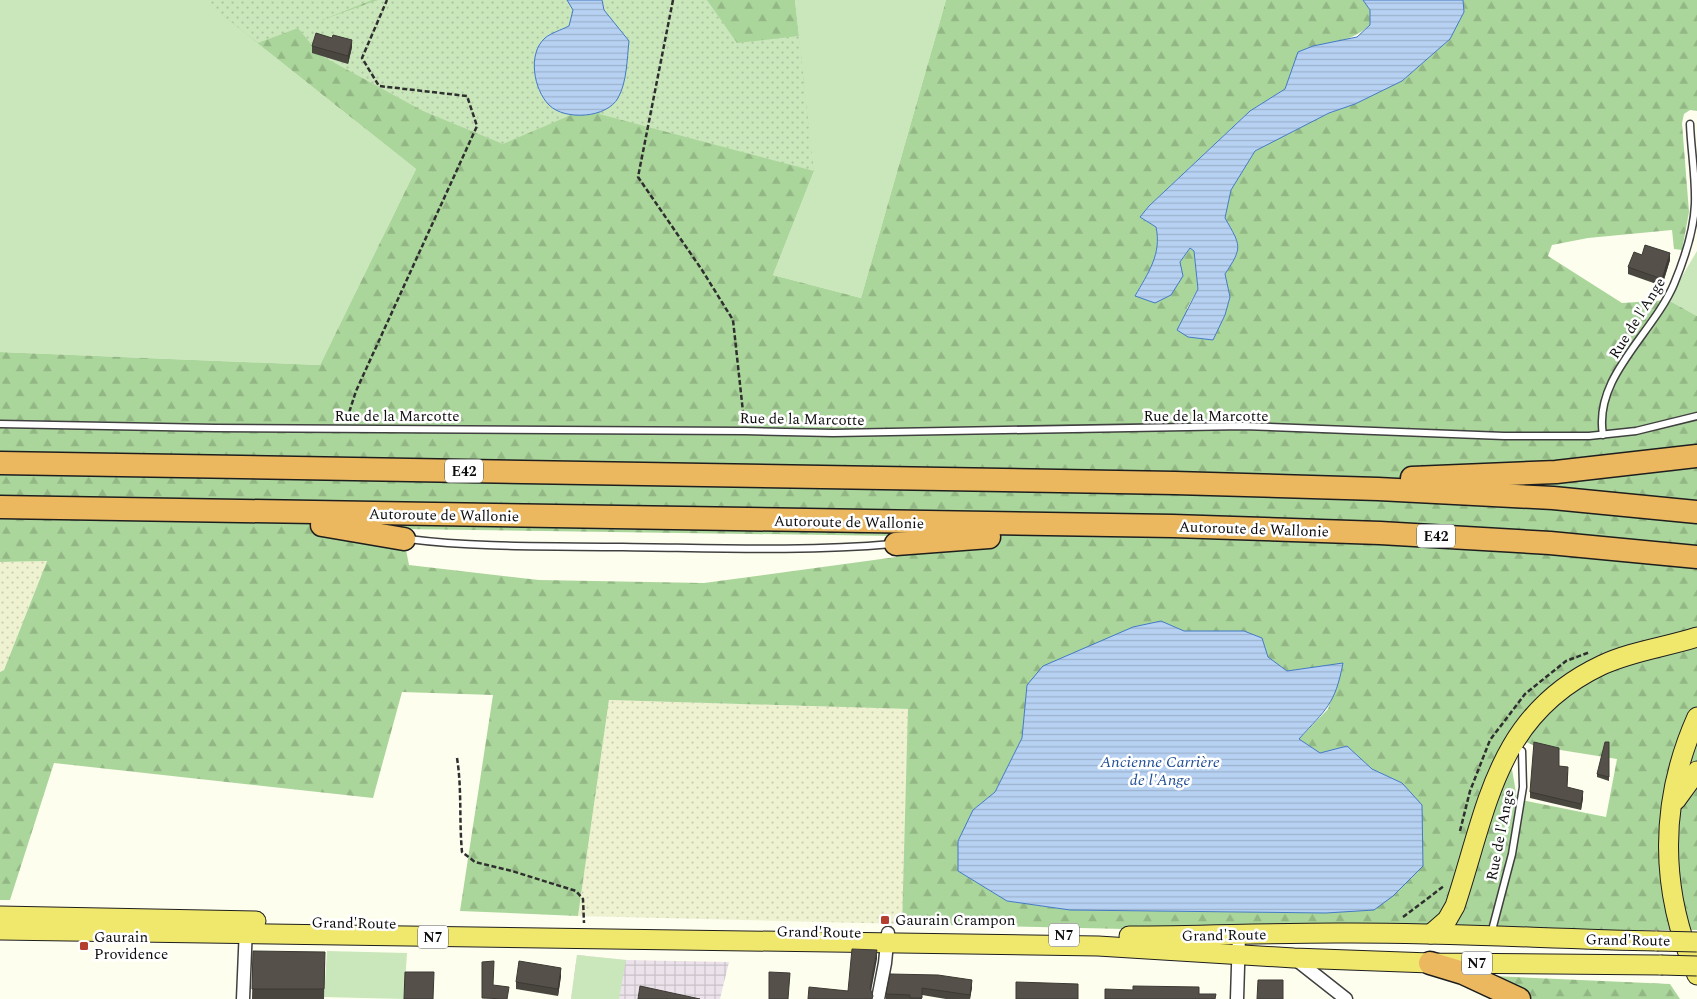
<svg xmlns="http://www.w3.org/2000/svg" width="1697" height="999" font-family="Spectral,serif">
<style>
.industrial{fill:url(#industrial-grid)}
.farmland{fill:url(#farmland-dots)}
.grass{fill:#cae6bb}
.forest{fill:url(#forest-firs);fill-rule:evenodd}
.park{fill:url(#park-dots)}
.water{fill:url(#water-rules);stroke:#427ac4}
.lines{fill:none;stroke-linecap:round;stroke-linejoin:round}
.lane-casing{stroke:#404040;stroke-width:9}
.street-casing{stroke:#404040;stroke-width:15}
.primary-casing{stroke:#1e1e1e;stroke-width:21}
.highway-casing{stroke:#1e1e1e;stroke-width:25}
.path{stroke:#2f2f2f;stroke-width:2.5;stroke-dasharray:5 2.5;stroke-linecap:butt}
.lane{stroke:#fff;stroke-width:6}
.street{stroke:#fff;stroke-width:12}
.primary{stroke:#f0e76d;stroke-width:19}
.highway{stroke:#ebb860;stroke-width:22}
.primary-bridge-casing{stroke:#1e1e1e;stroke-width:21;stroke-linecap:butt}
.primary-bridge{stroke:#f0e76d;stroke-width:19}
.wall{fill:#494640}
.shaded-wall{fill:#3c3934}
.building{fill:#55514a;stroke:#3c3934}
.poi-dot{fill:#b43f2e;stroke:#fff;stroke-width:2}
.labels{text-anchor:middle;stroke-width:5;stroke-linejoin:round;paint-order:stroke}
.shield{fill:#fff;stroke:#565656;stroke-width:1}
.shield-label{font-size:14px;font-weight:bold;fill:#0d0d0d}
.street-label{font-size:15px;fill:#0d0d0d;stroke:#fff}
.poi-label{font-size:15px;fill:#0d0d0d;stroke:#fff;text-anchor:start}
.water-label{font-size:16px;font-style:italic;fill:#1f4d97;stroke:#fff}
</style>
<defs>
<pattern id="industrial-grid" width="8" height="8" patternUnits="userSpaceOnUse" patternTransform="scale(1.25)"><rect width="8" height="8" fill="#ece2eb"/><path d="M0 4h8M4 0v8" fill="none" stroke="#c9c1c8"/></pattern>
<pattern id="farmland-dots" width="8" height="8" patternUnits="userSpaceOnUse" patternTransform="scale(1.25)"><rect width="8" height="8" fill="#eff2d0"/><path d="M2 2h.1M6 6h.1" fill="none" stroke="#ccceb1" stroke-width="1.8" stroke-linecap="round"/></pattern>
<pattern id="forest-firs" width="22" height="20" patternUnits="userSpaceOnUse" patternTransform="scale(1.25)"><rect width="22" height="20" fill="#abd69b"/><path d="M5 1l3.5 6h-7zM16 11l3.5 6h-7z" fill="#92b684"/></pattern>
<pattern id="park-dots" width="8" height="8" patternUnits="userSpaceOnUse" patternTransform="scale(1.25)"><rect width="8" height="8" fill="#cae6bb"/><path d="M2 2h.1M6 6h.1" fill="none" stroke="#acc4a0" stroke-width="1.8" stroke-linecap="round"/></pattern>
<pattern id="water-rules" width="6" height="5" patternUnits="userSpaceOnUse" patternTransform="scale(1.25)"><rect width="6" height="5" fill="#b7d1f2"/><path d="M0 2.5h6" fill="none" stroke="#9cb2ce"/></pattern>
</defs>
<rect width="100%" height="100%" fill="#fefeef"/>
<path class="industrial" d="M577 955 626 960 729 962 720 999H571Z"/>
<g class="farmland">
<path d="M47 561 4 670 0 672V562Z"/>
<path d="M609 700 909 709 902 924 578 916Z"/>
</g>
<g class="grass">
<path d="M0 0H203L416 169 320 365 0 352Z"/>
<path d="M795 0H946L861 298 773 275 814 171Z"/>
<path d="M1697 251V316L1668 300Z"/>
<path d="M327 951 407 953 404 999 324 997Z"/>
<path d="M577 955 626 960 619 999H571Z"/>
</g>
<g class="forest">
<path d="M203 0H567L573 10 629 41 604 10 602 0H795L814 171 773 275 861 298 946 0H1363L1370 10V25C1346 46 1327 41 1299 52L1285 89 1250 111 1149 206 1140 217 1156 227C1162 255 1148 273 1135 296L1180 262 1190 248 1194 251 1198 289 1187 308 1188 337 1213 340 1225 315 1230 297 1225 274C1243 247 1241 246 1225 218L1231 190 1255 151 1329 113 1355 104 1402 81 1450 39 1464 12 1463 0H1697V111L1690 110 1684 114 1682 123 1689 212 1682 250 1674 249 1672 230 1588 238 1552 245 1548 256 1622 303 1668 300 1697 316V930H1167L902 924 908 709 609 700 578 916 460 911 493 695 402 692 373 798 54 763 10 900H0V672L4 670 47 561 0 562V352L320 365 416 169ZM402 529 896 536V557L704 583 539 580 409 565ZM1161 621 1184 631H1244L1262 638 1268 657 1287 671 1343 664 1328 709 1299 739 1320 753 1347 746 1372 769 1402 783 1326 913 1070 910 1007 901 958 871 973 810 995 792 1022 738 1027 685C1071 658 1109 632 1161 621ZM1522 740 1535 746 1617 759 1606 817 1517 799 1510 757Z"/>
<path d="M1493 976 1670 984 1680 999H1532Z"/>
</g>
<g class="park">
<path d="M203 0H372L322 20 378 0H567L573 10 569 26 544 39 550 106 571 115 503 144 423 111 320 55 298 28 258 43Z"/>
<path d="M602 0H707L737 43 799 36 814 171 599 114 618 99 629 41 604 10Z"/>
</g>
<g class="water">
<path d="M567 0H602L604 10 629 41C627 59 627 82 618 98 607 118 565 121 549 105 534 90 527 54 545 38 551 33 561 30 569 26L573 10Z"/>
<path d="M1363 0H1463L1464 12 1450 39 1402 81 1355 104 1329 113 1255 151 1231 190 1225 218C1241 246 1243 247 1225 274L1230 297 1225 315 1213 340 1188 337 1177 330 1198 289 1194 251 1190 248 1180 262 1183 276 1171 295 1155 303 1135 296C1148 273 1162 254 1156 227L1140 217 1149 206 1250 111 1285 89 1298 52 1313 46 1357 37 1370 25V10Z"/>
<path d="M1161 621 1184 631H1244L1262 638 1268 657 1287 671 1343 663C1335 705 1326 709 1299 739L1320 753 1347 746 1372 769 1402 783 1422 805 1423 866 1393 896 1374 910 1326 913 1070 910 1007 901 958 871V841L973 810 995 792 1022 738 1027 685 1043 666 1133 627Z"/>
</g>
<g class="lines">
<g class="lane-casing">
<g id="lane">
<path d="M0 424 215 428 745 431 833 433 1243 426 1504 436H1589L1636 431 1697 416"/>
<path d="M1603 435C1593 377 1653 334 1674 284 1684 260 1694 230 1695 204 1696 178 1691 150 1690 124"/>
<path d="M408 539C479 548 552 546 623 547 713 548 803 552 892 544"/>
<path d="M1491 934 1512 854 1523 787 1522 751 1514 746"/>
</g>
</g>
<g class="street-casing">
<g id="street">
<path d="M1294 958 1346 999"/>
<path d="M243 999 246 927"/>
<path d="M878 999 885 963 888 933"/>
<path d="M1237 999 1239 935"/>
</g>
</g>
<g class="primary-casing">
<g id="primary">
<path d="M1697 717C1659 802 1659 890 1697 975"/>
<path d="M1676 800 1697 771"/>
<path d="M0 916 256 921"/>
<path d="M0 930 1098 946 1294 958 1430 963 1661 965"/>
<path d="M1431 934 1447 920 1455 906C1488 806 1496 715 1602 665 1632 651 1666 647 1697 637"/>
<path d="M1129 936C1198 936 1267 933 1336 933 1443 932 1550 939 1657 941"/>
</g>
</g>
<g class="highway-casing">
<g id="highway">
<path d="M0 463 1175 483 1378 489 1553 498 1697 512"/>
<path d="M1412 478 1556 472 1697 456"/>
<path d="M0 507 1173 526 1380 533 1550 543 1697 557"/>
<path d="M322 525 404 539"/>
<path d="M896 544 989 537"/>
<path d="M1430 963 1463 973 1519 999"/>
</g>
</g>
<g class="path">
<path d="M673 0 638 177 702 270 733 320 744 421"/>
<path d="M347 419 356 391 477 126 467 96 379 86 362 58 387 0"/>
<path d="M457 758C462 789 459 820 462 852L475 862 512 871 576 891 583 899 584 923"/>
<path d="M1460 831 1470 791 1490 740 1525 694 1566 661 1590 652"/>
<path d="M1403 917 1444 886"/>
</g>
<use href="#lane" class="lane"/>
<use href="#street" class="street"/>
<use href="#primary" class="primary"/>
<use href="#highway" class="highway"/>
<g class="primary-bridge-casing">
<g id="primary-bridge">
<path d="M1657 941 1697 942"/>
<path d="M1661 965 1697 966"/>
</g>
</g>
<use href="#primary-bridge" class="primary-bridge"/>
</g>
<g class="wall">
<path d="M312 46 352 47 348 64 312 53Z"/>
<path d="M1642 255 1670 260 1662 286 1628 274V267Z"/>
<path d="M1609 742V781L1597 777V774Z"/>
<path d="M1559 766 1568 773 1567 787 1583 798 1581 810 1530 798V792Z"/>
<path d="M253 951 325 963 324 999H252Z"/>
<path d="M890 974 972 987 970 999H946L922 995V999H886V994Z"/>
<path d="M561 976 558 996 516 989V982Z"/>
</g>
<g class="shaded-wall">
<path d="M352 40V47L348 64V56Z"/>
<path d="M1670 253V260L1662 286V279Z"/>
<path d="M1583 791V798L1581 810V804Z"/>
<path d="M877 950V959L870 997V988Z"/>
<path d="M561 968V976L558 996V989Z"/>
<path d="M972 980V987L970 999V995Z"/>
</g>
<g class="building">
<path d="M316 33 332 38 333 35 352 40 348 56 312 46Z"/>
<path d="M1645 245 1670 253 1662 279 1628 267 1634 252 1642 255Z"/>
<path d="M1534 742 1559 748V766L1568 767 1567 787 1583 791 1581 804 1530 792Z"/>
<path d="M1605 742H1609V777L1597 774Z"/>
<path d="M852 949 877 950 870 988 873 996 872 999H808L809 987 848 991Z"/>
<path d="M253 951 325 952 324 989H252Z"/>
<path d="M494 961 493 985 509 987 507 999 482 998V962Z"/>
<path d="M519 961 561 968 558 989 516 982Z"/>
<path d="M405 972H434L433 999H404Z"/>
<path d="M769 972 790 973 788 999H769Z"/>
<path d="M890 974 938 975 972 980 970 995 922 988V998H910V995L886 994Z"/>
<path d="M1258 980H1283V999H1257Z"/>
<path d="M1016 982 1078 984V999H1016Z"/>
<path d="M640 986 700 999H638Z"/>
<path d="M1133 986 1199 987V994H1216L1215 999H1105V989L1133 990Z"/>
</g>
<g class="poi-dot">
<rect x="880" y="915" width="10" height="10" rx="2.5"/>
<rect x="79" y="941" width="10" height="10" rx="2.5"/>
</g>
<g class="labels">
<g class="shield">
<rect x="445" y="459.5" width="38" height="23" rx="4"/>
<rect x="1417" y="524.5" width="38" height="23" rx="4"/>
<rect x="1049" y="923.5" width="30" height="23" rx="4"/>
<rect x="418" y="925.5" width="30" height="23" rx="4"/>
<rect x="1462" y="951.5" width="30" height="23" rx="4"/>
</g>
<g class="shield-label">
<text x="464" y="476">E42</text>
<text x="1436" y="541">E42</text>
<text x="1064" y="940">N7</text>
<text x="433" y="942">N7</text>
<text x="1477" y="968">N7</text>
</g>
<g class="street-label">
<text transform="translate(1637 318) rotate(-58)" y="5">Rue de l'Ange</text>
<text x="397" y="421">Rue de la Marcotte</text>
<text x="1206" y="421">Rue de la Marcotte</text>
<text transform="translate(802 419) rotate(1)" y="5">Rue de la Marcotte</text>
<text transform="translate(444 515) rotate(1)" y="5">Autoroute de Wallonie</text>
<text transform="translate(849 522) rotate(1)" y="5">Autoroute de Wallonie</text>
<text transform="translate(1254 529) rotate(2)" y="5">Autoroute de Wallonie</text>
<text transform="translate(1500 835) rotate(-79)" y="5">Rue de l'Ange</text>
<text transform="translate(354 923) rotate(1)" y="5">Grand'Route</text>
<text transform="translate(819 932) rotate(1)" y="5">Grand'Route</text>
<text transform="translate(1224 935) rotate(-1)" y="5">Grand'Route</text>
<text transform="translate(1628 940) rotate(1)" y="5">Grand'Route</text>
</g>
<g class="poi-label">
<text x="895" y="925">Gaurain Crampon</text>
<text x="94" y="942">Gaurain<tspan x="94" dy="17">Providence</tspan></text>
</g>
<g class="water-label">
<text x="1160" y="767">Ancienne Carrière<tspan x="1160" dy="18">de l'Ange</tspan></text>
</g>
</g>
</svg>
